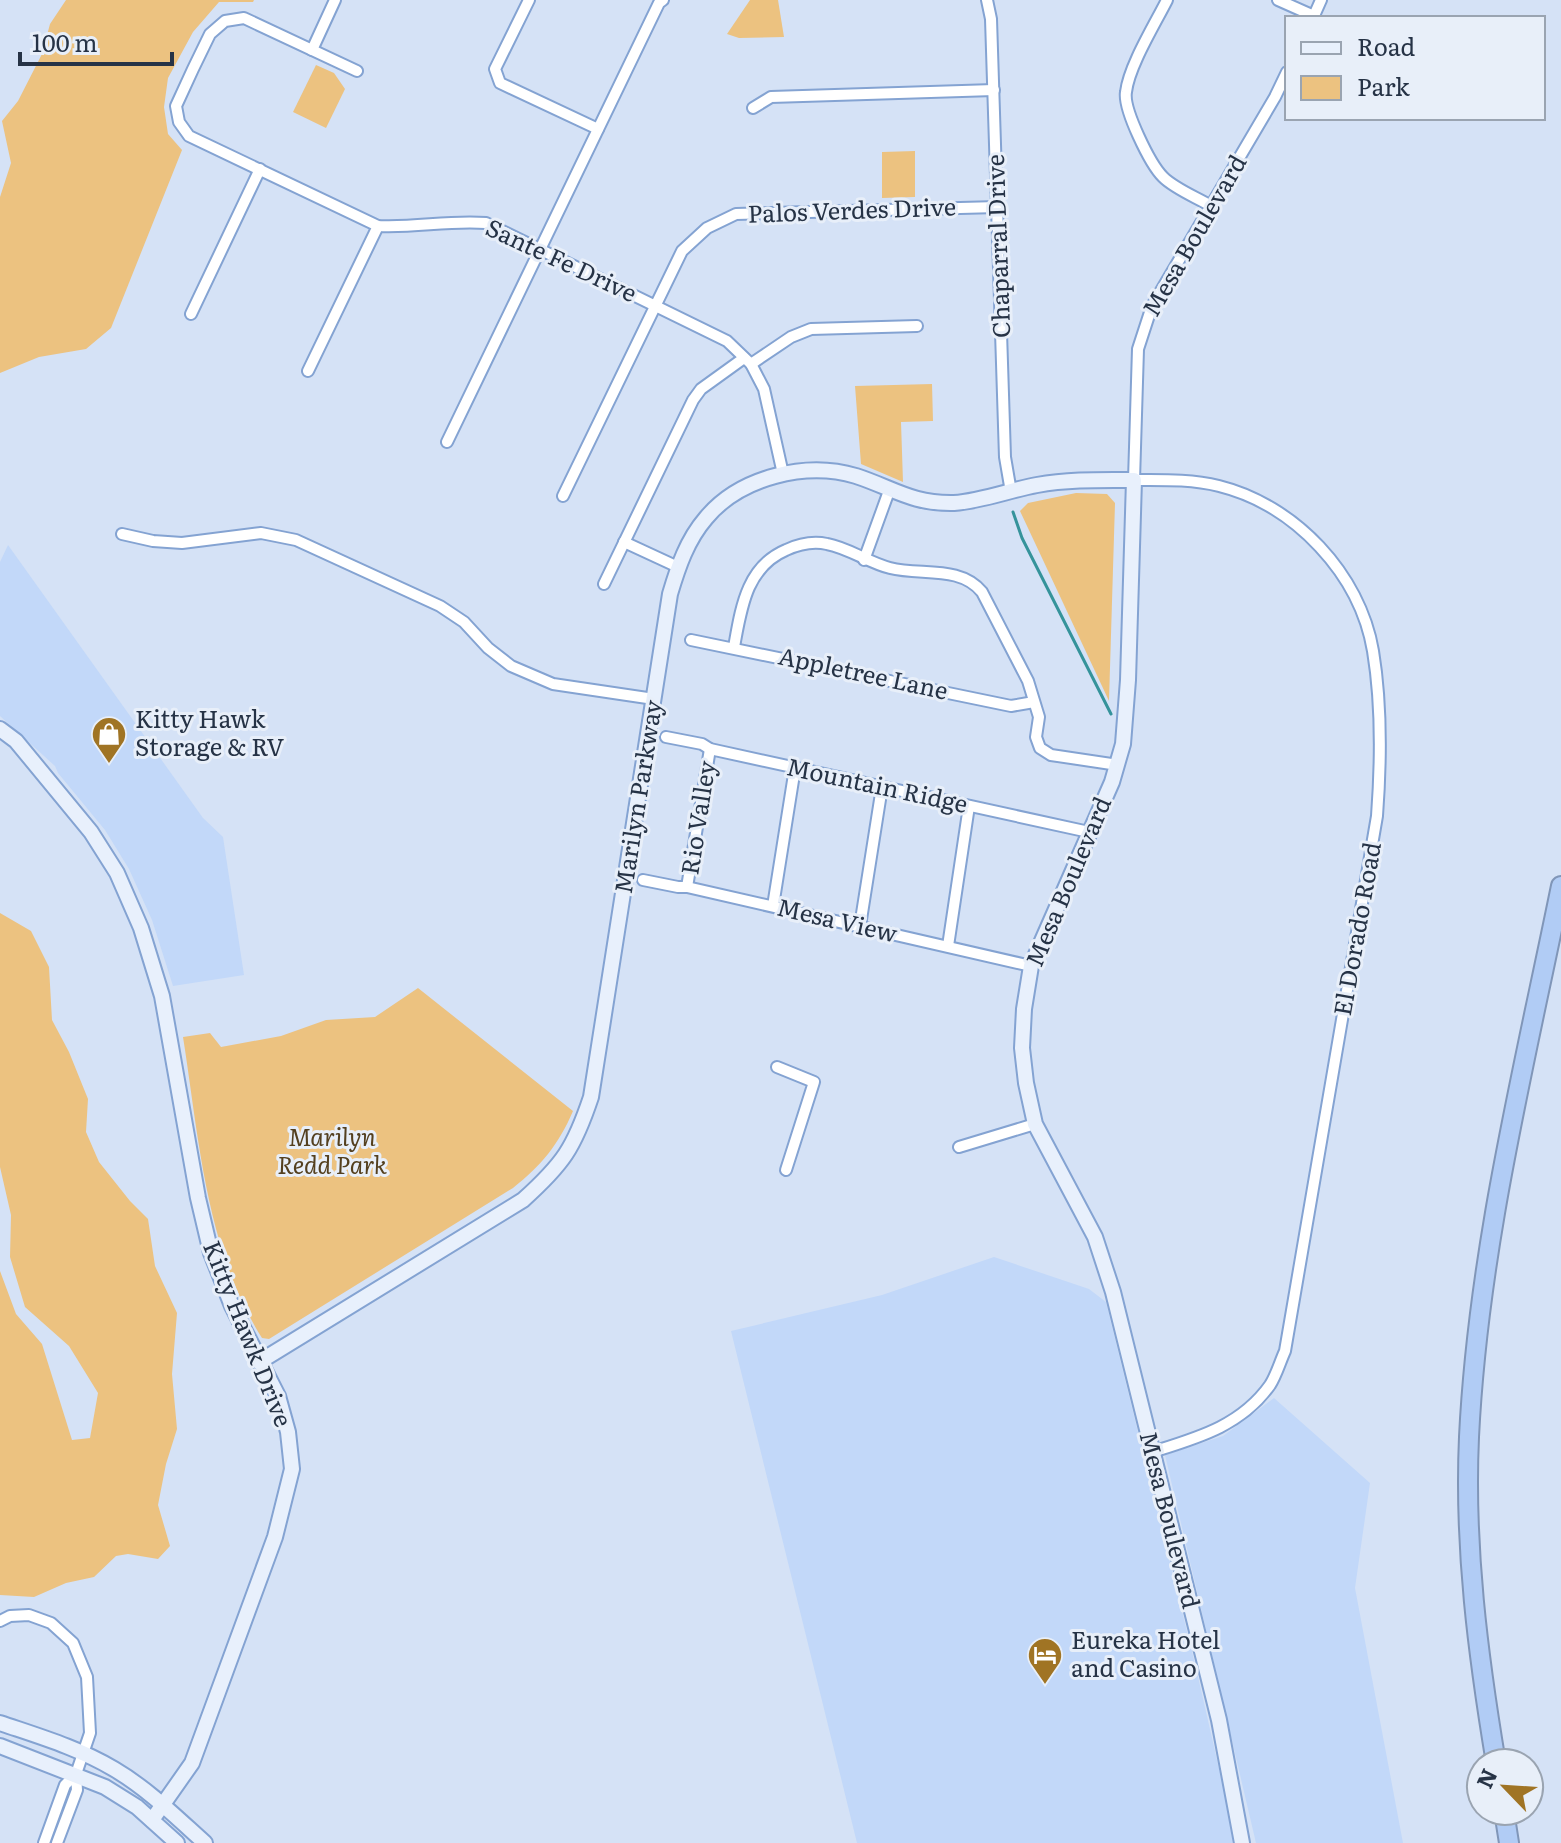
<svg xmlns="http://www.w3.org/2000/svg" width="1561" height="1843" font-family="Literata,serif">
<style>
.built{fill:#c2d8f9}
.green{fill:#ecc280}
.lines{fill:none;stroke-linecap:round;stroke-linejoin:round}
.stream{stroke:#35939b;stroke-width:3}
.street-casing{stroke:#84a3d2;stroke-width:14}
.secondary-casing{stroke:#84a3d2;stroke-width:18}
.highway-casing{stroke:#8096b8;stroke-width:22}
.street{stroke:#fff;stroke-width:10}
.secondary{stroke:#e8f0fc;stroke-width:14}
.highway{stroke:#b1ccf5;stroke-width:18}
.labels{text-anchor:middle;stroke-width:6;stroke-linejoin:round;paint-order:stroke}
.street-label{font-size:24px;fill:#263346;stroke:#e8eff9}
.poi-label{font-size:24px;fill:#263346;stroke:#e8eff9;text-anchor:start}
.park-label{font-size:24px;font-style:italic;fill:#54401f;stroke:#e8eff9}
</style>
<rect width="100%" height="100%" fill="#d5e2f6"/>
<g class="built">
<path d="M8 545 203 818 223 837 244 975 173 986 152 920 129 869 105 830 58 773 55 766 0 716V562Z"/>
<path d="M994 1257 1089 1289 1106 1302 1196 1668 1223 1786 1233 1843H857L731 1331 882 1295Z"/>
<path d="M1274 1398 1370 1483 1355 1588 1403 1843H1256L1165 1455 1223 1436Z"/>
</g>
<g class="green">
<path d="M66 0H254L253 2H219L193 32 168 78 164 107 168 134 182 150 111 328 86 349 39 357 0 373V197L11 163 2 121 18 101 42 54 50 24Z"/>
<path d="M750 0H778L784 37 739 38 727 34Z"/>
<path d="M316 65 334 73 345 89 326 128 293 112Z"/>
<path d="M915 151V197L882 198V152Z"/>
<path d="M932 384 933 421 901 422 903 482 861 464 855 386Z"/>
<path d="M1076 493 1107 494 1115 503 1109 701 1020 511 1028 503Z"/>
<path d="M0 913 31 931 49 967 52 1020 69 1052 88 1099 86 1132 99 1162 130 1201 148 1219 155 1266 177 1313 172 1374 177 1429 166 1464 158 1505 170 1546 158 1559 128 1554 116 1556 94 1577 66 1583 34 1597 0 1595V1271L16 1314 42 1344 72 1440 90 1438 98 1393 69 1346 25 1307 10 1257 11 1215 0 1167Z"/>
<path d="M418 988 573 1111C559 1144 541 1166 513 1188L269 1339 262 1338C206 1250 199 1138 183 1037L210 1033 221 1047 281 1036 326 1020 375 1017Z"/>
</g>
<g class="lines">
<path class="stream" d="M1013 512 1022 538 1111 714"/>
<g class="street-casing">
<g id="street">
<path d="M529 0 495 69 500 83 598 129"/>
<path d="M987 0 991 19 1005 457 1011 492"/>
<path d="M1167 0C1155 24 1129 66 1126 92 1123 109 1150 164 1163 177 1175 189 1196 197 1211 206"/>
<path d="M1278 0 1314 16"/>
<path d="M1313 18 1321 0"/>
<path d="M312 50 335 0"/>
<path d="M357 71 244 18 225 21 210 34 193 69 176 106 179 122 189 136 378 226C416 228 448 220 486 223L727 341 751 364 764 389 783 474"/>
<path d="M753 108 771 97 994 90"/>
<path d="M191 314 260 169"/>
<path d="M751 364 791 337 811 329 917 326"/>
<path d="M308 371 378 226"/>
<path d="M447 442 659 3 663 0"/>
<path d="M563 496 682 251 707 228 736 214 998 207"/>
<path d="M122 534 153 541 182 543 261 533 296 540 440 606 464 622 488 648 511 666 553 684 654 699"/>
<path d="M624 542 678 567"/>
<path d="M864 560 889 491"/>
<path d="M604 584 693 400 701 389 744 358"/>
<path d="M691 640 1011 706 1034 702"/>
<path d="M734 647C741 609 746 567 786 550 799 544 813 541 827 544 849 548 869 563 890 568 921 576 960 565 982 592L1028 681 1039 717 1036 737 1040 748 1051 755 1118 765"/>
<path d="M666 737 702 744 710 749 1089 832"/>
<path d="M643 880 678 887H687L1031 966"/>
<path d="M687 887 710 749"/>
<path d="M773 906 795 768"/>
<path d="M860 926 882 787"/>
<path d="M948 946 969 806"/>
<path d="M777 1067 814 1082 786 1170"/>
<path d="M959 1147 1035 1124"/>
<path d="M1152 1452C1197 1438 1241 1426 1270 1385 1276 1376 1280 1362 1285 1351L1377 816C1381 762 1382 705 1373 651 1360 574 1295 505 1219 486 1191 479 1163 480 1134 480L1138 349 1152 306 1275 97 1287 72"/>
<path d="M0 1621 10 1616 29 1615 51 1623 73 1643 87 1677 90 1733 76 1774 65 1785 44 1843"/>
<path d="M57 1843 77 1790 76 1774"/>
</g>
</g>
<g class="secondary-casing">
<g id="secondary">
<path d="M0 729 16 741 91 832 117 873 141 928 162 996 198 1198 211 1253 232 1306 278 1396 288 1432 292 1469 275 1537 192 1763 152 1820"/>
<path d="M259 1362 523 1200C563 1164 574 1148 591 1097L670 594C678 567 687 540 706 518 740 477 806 461 856 476 893 488 912 504 954 503 982 501 1010 490 1037 485 1069 479 1102 480 1134 480L1128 680 1123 744 1112 782 1031 966 1024 1009 1022 1048 1026 1083 1035 1124 1095 1237 1113 1292 1219 1720 1242 1843"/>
<path d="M0 1723C38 1736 79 1748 114 1769 148 1789 176 1817 205 1843"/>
<path d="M0 1746 105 1787 137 1807 177 1843"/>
</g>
</g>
<g class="highway-casing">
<g id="highway">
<path d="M1496 1763C1478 1655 1464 1547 1469 1437 1478 1251 1524 1068 1561 886"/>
<path d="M1504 1811 1509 1843"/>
</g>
</g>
<use href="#street" class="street"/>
<use href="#secondary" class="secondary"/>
<use href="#highway" class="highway"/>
</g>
<defs>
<g id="shop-pin" transform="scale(1.8)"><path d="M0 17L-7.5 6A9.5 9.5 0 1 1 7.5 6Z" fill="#a07424" stroke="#e8eff9"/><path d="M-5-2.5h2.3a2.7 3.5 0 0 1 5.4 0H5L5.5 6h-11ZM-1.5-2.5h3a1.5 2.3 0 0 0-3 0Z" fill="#fff"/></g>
<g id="hotel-pin" transform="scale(1.8)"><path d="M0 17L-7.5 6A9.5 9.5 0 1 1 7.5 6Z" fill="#a07424" stroke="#e8eff9"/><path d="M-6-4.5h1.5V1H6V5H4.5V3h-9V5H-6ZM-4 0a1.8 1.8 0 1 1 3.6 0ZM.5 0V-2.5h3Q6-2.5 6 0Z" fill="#fff"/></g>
</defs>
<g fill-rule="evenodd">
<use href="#shop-pin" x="109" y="734"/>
<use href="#hotel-pin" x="1045" y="1655"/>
</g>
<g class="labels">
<g class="street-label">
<text transform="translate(852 211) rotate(-2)" y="8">Palos Verdes Drive</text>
<text transform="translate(1195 236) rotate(-60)" y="8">Mesa Boulevard</text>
<text transform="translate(999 246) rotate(-92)" y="8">Chaparral Drive</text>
<text transform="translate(561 261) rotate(25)" y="8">Sante Fe Drive</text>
<text transform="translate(863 674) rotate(12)" y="8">Appletree Lane</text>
<text transform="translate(877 786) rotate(12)" y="8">Mountain Ridge</text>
<text transform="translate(639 797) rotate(-81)" y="8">Marilyn Parkway</text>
<text transform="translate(699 818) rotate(-81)" y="8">Rio Valley</text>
<text transform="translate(1069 882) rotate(-67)" y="8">Mesa Boulevard</text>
<text transform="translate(837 921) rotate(13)" y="8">Mesa View</text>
<text transform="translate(1358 929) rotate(-80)" y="8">El Dorado Road</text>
<text transform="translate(247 1334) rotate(68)" y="8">Kitty Hawk Drive</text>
<text transform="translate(1169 1520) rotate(76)" y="8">Mesa Boulevard</text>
</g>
<g class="poi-label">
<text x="135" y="728">Kitty Hawk<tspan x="135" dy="28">Storage &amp; RV</tspan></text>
<text x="1071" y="1649">Eureka Hotel<tspan x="1071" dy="28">and Casino</tspan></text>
</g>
<g class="park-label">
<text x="332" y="1146">Marilyn<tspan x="332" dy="28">Redd Park</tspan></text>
</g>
</g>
<rect x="1285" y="16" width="260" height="104" fill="#e8eff9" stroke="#9aa4b1" stroke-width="2"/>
<rect x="1301" y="42" width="40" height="12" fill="#e8f0fc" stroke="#9aa4b1" stroke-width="2"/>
<text x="1357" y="56" font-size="24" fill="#263346">Road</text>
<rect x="1301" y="76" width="40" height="24" fill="#ecc280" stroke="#9aa4b1" stroke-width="2"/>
<text x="1357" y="96" font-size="24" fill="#263346">Park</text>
<g transform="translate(1505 1787) rotate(295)"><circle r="38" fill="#e8eff9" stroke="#9aa4b1" stroke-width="2"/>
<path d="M0-6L14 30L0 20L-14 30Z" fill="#a07424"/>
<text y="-12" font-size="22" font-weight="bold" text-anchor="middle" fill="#263346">N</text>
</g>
<path d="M20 52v12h152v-12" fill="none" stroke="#263346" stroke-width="4"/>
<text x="32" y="52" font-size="24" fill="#263346" stroke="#e8eff9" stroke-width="6" paint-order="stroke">100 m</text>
</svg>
